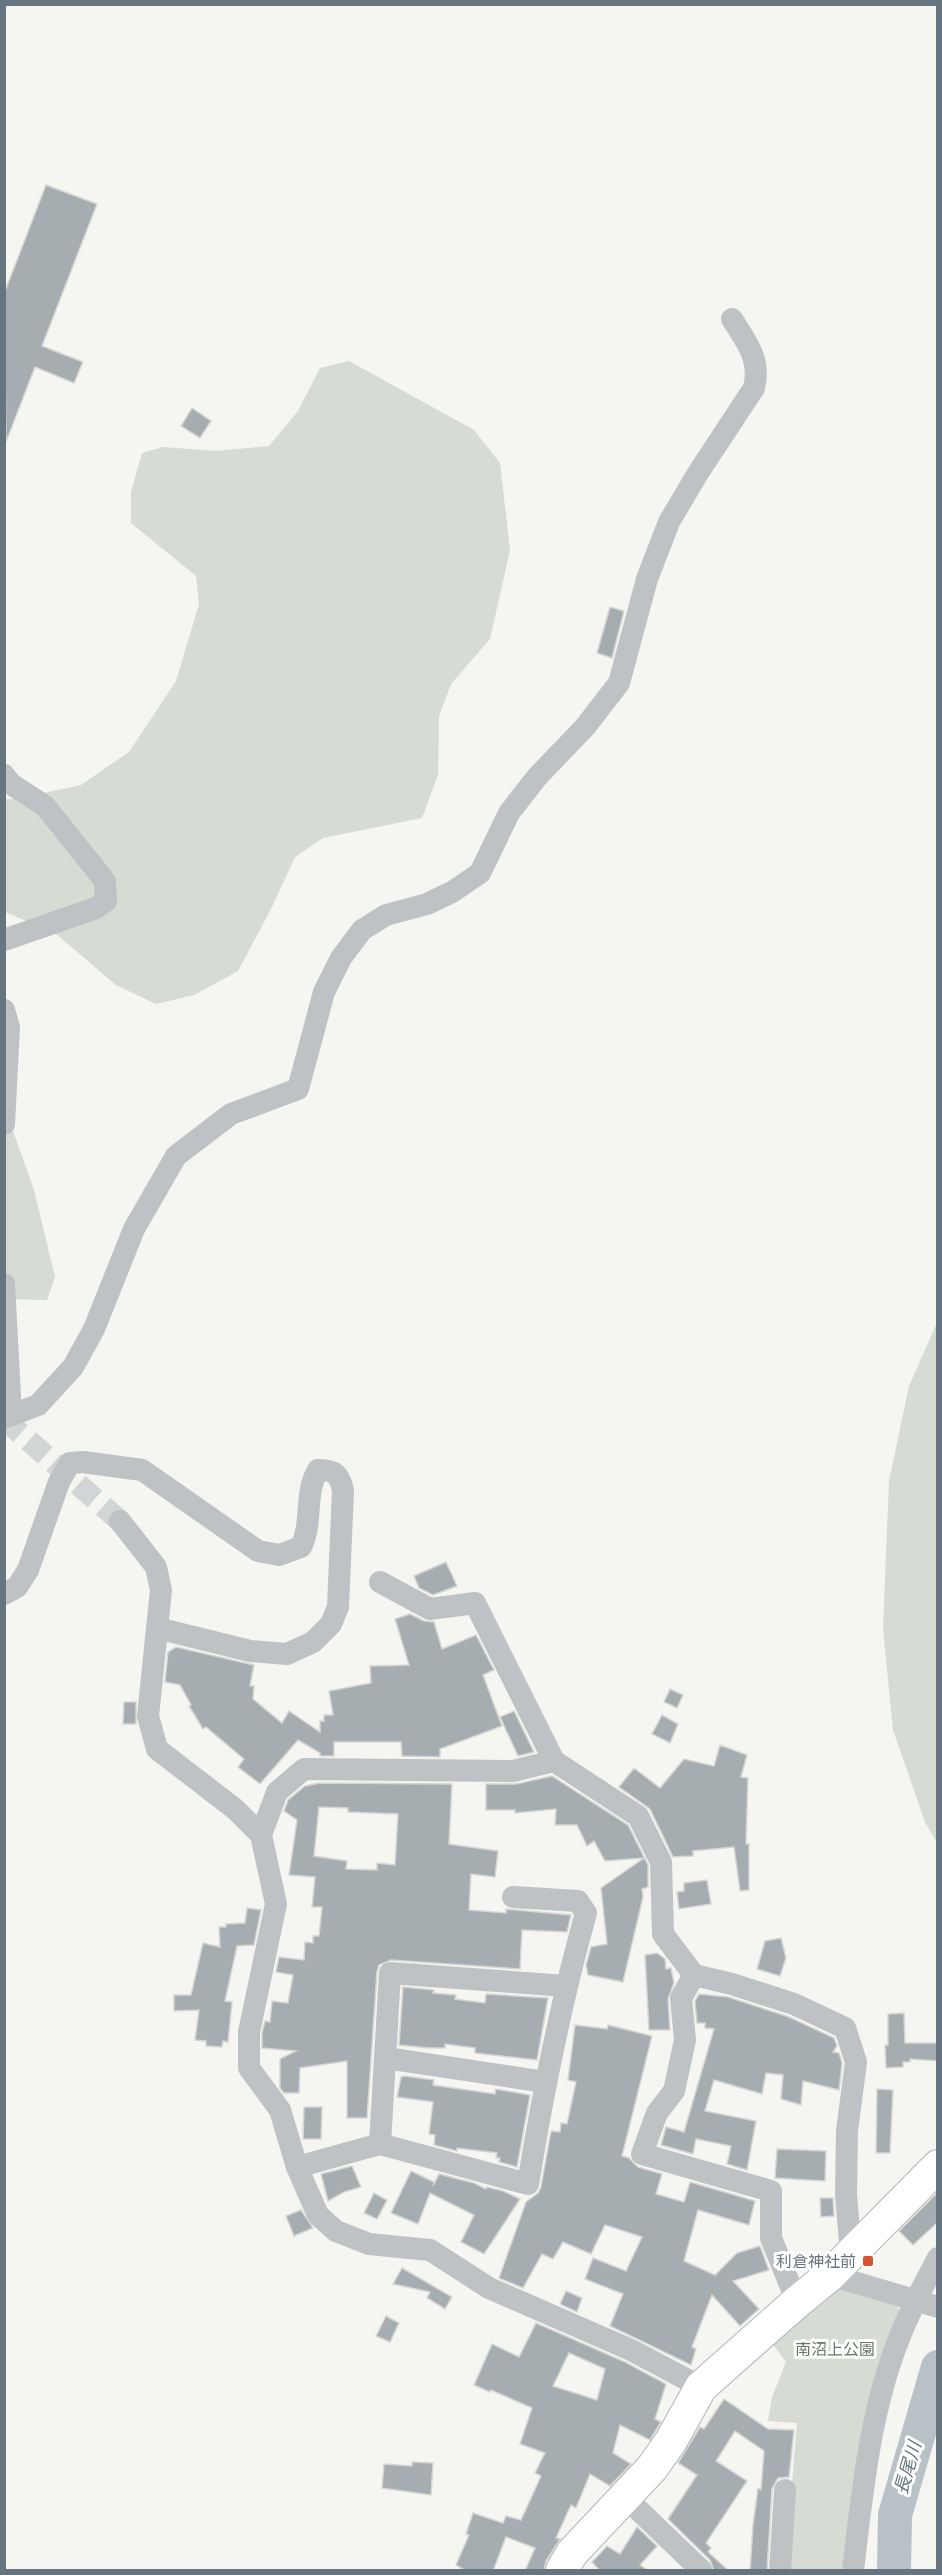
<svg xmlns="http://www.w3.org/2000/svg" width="942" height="2575" font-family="Mulish,'Noto Sans JP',sans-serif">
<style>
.green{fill:#d6dbd3}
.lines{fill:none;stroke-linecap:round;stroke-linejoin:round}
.river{stroke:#b7c1c6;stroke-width:34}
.building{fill:#a5adb1;stroke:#d6d6d4;stroke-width:1.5;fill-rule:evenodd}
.street-tunnel{stroke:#d1d5d5;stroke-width:22;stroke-dasharray:22 11;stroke-linecap:butt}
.secondary-casing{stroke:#b1b6b9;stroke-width:34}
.street{stroke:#bec2c5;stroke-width:22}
.secondary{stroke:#fff;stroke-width:32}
.poi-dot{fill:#d55431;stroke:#fff;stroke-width:2}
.labels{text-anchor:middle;stroke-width:6;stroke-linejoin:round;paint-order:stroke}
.poi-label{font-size:16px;fill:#667580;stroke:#fff;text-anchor:end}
.park-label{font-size:16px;fill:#687864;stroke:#fff}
.water-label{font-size:18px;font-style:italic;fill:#62767d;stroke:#fff}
</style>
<rect width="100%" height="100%" fill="#f5f5f1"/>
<g class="green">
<path d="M349 361 474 430 500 463 510 550 490 639 451 684 439 716 438 775 422 818 323 838 295 857 270 911 238 971 194 995 156 1004 116 985 55 933 5 912V799H16L81 785 129 752 176 681 199 604 196 576 131 523V492L142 453 163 447 216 451 269 446 298 411 320 368Z"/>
<path d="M4 1106 34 1190 55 1277 47 1300 5 1299Z"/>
<path d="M937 1323V1843L925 1822 893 1730 883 1629 889 1481 909 1386Z"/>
<path d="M831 2289H851L898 2307 900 2314 850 2570H785L797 2423 768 2421 772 2397 786 2362 768 2338Z"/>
</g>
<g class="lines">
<path class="river" d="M894 2570 895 2515 938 2367"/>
</g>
<g class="building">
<path d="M46 185 97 204 42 346 83 362 74 383 35 367 6 442 4 294Z"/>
<path d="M192 408 211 421 200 438 181 426Z"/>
<path d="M610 607 624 611 612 658 597 653Z"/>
<path d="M446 1562 457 1586 433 1595 419 1588 414 1576Z"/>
<path d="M410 1614 424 1621 434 1622 442 1649 476 1635 494 1670 483 1675 502 1726 440 1749V1757L402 1756 401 1742H334V1756H320V1753L298 1740 260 1784 238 1767 244 1759 206 1727 203 1729 189 1706 191 1705 180 1685 165 1682 168 1652 176 1647 254 1665 250 1686H254L253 1699 282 1723 289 1711 320 1732V1721H324V1715H333L329 1691 371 1683 370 1666 409 1665 395 1619Z"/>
<path d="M670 1689 683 1695 677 1708 664 1702Z"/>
<path d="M124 1702H136V1724H123Z"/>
<path d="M514 1711 534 1752 518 1756 500 1717Z"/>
<path d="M662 1715 678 1724 670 1743 652 1734Z"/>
<path d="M720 1745 747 1755 741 1777 748 1778 746 1844H749V1890L740 1891 734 1847 693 1851V1856L673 1857 650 1809 619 1787 634 1768 660 1788 684 1759 714 1766Z"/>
<path d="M552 1776 628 1825 648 1865V1887L642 1889 643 1897 623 1982 588 1975 586 1965 591 1947 607 1944 601 1888 644 1858 605 1861 594 1841 587 1846 577 1825H555L556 1809 515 1813V1810H486V1784H516Z"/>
<path d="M319 1783 452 1784 449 1844 498 1851 495 1877 471 1874 469 1910 506 1913V1909L571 1915 567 1932 522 1930 520 1969 391 1960 379 1965 377 1972 367 2118H347V2061L300 2068 299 2093H284L280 2088V2059L296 2051 262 2048V2033L265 2021 270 2022 272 2001 288 2003 293 1975 276 1972 279 1957 304 1960 305 1942 313 1943V1936H319L322 1907H312L315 1877 289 1875 297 1820 284 1811 288 1800 305 1786ZM319 1807 348 1808V1812L398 1814 395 1865 377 1863V1870L346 1869 347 1861 314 1856Z"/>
<path d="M707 1880 711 1904 679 1909 677 1892 684 1891V1883Z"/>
<path d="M247 1908 261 1910 254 1945 237 1946 225 2001 232 2002 228 2042 223 2041 222 2047 206 2046V2041L195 2040 199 2010 174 2011V1995H191L203 1943 220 1947 219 1927H226V1924L245 1923Z"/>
<path d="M781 1938 786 1958 780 1976 757 1969 765 1941Z"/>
<path d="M657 1953 665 1959 666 1969 671 1968 674 1983 668 1999 670 2030H649L645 1955Z"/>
<path d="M403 1987 434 1990 433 1993 456 1995 455 1999 485 2003 486 1994 548 1998 537 2060 475 2053V2048L445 2044V2048H429L399 2045Z"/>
<path d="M699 1994 728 1997 789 2017 834 2038 837 2046 833 2052 839 2053 842 2063 839 2090 803 2081 801 2105 781 2099 783 2075 766 2073 762 2094 714 2080 705 2111 756 2121 747 2170 727 2164 731 2146 696 2139 693 2154 661 2145 666 2127 684 2132 714 2029 705 2028V2023H697L695 2001Z"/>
<path d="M904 2013 905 2043H938V2061L910 2059V2062H903V2067L886 2068 885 2045H888V2014Z"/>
<path d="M575 2025 607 2029 608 2025 652 2036 622 2156 629 2158 638 2167 662 2174 656 2194 684 2202 690 2182 755 2201 749 2225 698 2210 684 2261 715 2275 737 2253 760 2246 769 2270 733 2281 759 2309 740 2326 712 2295 692 2347 696 2349 691 2365 610 2326 623 2294 585 2279 593 2258 626 2271 642 2237 605 2225 591 2254 563 2242 553 2259 542 2254 523 2288 499 2278 526 2202 538 2193 541 2187 551 2131 560 2132 561 2123 567 2124 576 2082 568 2080Z"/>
<path d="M404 2076 434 2080 433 2085 495 2094 496 2089 530 2095 517 2167 499 2162 500 2158H496L497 2153 457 2148V2151L434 2145 435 2135 429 2134 433 2102 397 2097 401 2077Z"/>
<path d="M877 2089 893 2090 890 2153H876Z"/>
<path d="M304 2107H322L321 2139H303Z"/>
<path d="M777 2149 826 2151 825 2181 775 2178Z"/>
<path d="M352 2166 361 2187 344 2192 328 2201 321 2174Z"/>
<path d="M411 2171 434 2182 433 2186 439 2174 474 2183 486 2189 487 2187 503 2191 520 2199 484 2254 461 2242 474 2215 430 2193 418 2224 391 2213Z"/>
<path d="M938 2192V2222L913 2245 899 2231Z"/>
<path d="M374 2193 387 2200 377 2219 364 2213Z"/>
<path d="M820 2198H833L834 2216 821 2217Z"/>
<path d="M301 2210 313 2228 294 2236 286 2216Z"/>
<path d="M402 2268 452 2297 445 2309 427 2298 430 2292 393 2284Z"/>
<path d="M566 2291 582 2298 577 2312 560 2304Z"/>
<path d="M386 2316 399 2323 390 2342 376 2336Z"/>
<path d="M536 2323 625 2362 666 2384 655 2419 661 2422 650 2440 620 2425 613 2453 631 2464 610 2486 590 2474 576 2508 571 2505 556 2538 560 2539 546 2561 544 2571H525L535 2548 506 2537 493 2571H466L456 2565 469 2535 466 2534 473 2513 503 2523 506 2516 521 2520 541 2476 535 2473 545 2453 520 2444 532 2408 491 2390 490 2392 474 2385 492 2344 519 2357ZM569 2353 605 2369 597 2400 553 2386Z"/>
<path d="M724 2399 768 2429 794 2430 789 2477 778 2478 772 2489 767 2571H750L753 2525 758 2488 761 2490 764 2451 735 2431 716 2461 747 2481 706 2543 711 2548 708 2552 729 2571H714L710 2560 668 2519 697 2475 678 2463 700 2427 704 2429Z"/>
<path d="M412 2462 433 2463 431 2495 382 2488 384 2464 412 2466Z"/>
<path d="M637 2527 657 2546 640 2565 649 2571H600L592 2562 607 2546 620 2554Z"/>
</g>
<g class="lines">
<path class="street-tunnel" d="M4 1419 120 1521"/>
<g class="secondary-casing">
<path id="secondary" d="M562 2570 572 2553 652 2468 671 2441 701 2387 797 2302 830 2275 938 2166"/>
</g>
<g class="street">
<path d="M4 775 11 784 45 806 105 881 106 901 96 908 4 940"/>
<path d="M4 1010 9 1027 4 1124"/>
<path d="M4 1284 11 1414"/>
<path d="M4 1418 38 1405 73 1367 94 1329 134 1229 176 1156 231 1114 298 1089 324 992 341 958 362 930 386 915 427 904 452 892 480 873 509 813 537 777 585 727 619 683 647 579 669 522 698 473 754 388C761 359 747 343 732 319"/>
<path d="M120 1521 156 1567 161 1590 148 1716 157 1749 235 1809 261 1835 276 1904 249 2032V2068L280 2110 297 2167 318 2215 336 2231 369 2244 430 2250 489 2288 631 2350 701 2387"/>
<path d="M380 1582 430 1609 475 1603 554 1761"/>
<path d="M4 1594 17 1587 28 1570 59 1482 70 1463 83 1462 142 1470 258 1551 279 1555 301 1547C313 1523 304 1493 318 1470 335 1470 339 1474 343 1490L338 1607 331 1624 313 1642 287 1654 250 1651 157 1628"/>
<path d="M261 1835 277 1792 304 1769 513 1771 554 1761 638 1816 661 1862 663 1934 694 1975 732 1984 794 2004 845 2028 856 2062 847 2131 846 2195 851 2254"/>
<path d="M694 1975 681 1998 685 2040 674 2091 657 2113 642 2154 771 2191V2238L797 2302"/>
<path d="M386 2058 545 2082"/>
<path d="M380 2144 390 1973 566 1986"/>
<path d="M297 2167 380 2144 528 2184C543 2092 561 2002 586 1913L578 1901 513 1897"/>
<path d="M830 2275 938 2307"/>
<path d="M626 2498 701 2570"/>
<path d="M780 2570 785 2490"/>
<path d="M853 2570C862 2496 869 2420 895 2349 906 2318 922 2288 938 2258"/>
</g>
<use href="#secondary" class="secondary"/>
</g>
<rect class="poi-dot" x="862" y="2255" width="12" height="12" rx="3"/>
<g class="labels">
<g class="poi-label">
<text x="856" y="2267">利倉神社前</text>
</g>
<g class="park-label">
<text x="835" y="2355">南沼上公園</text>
</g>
<g class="water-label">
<text transform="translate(908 2468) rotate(-74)" y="6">長尾川</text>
</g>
</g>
<rect width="942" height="2575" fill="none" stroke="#667580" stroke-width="12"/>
</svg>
